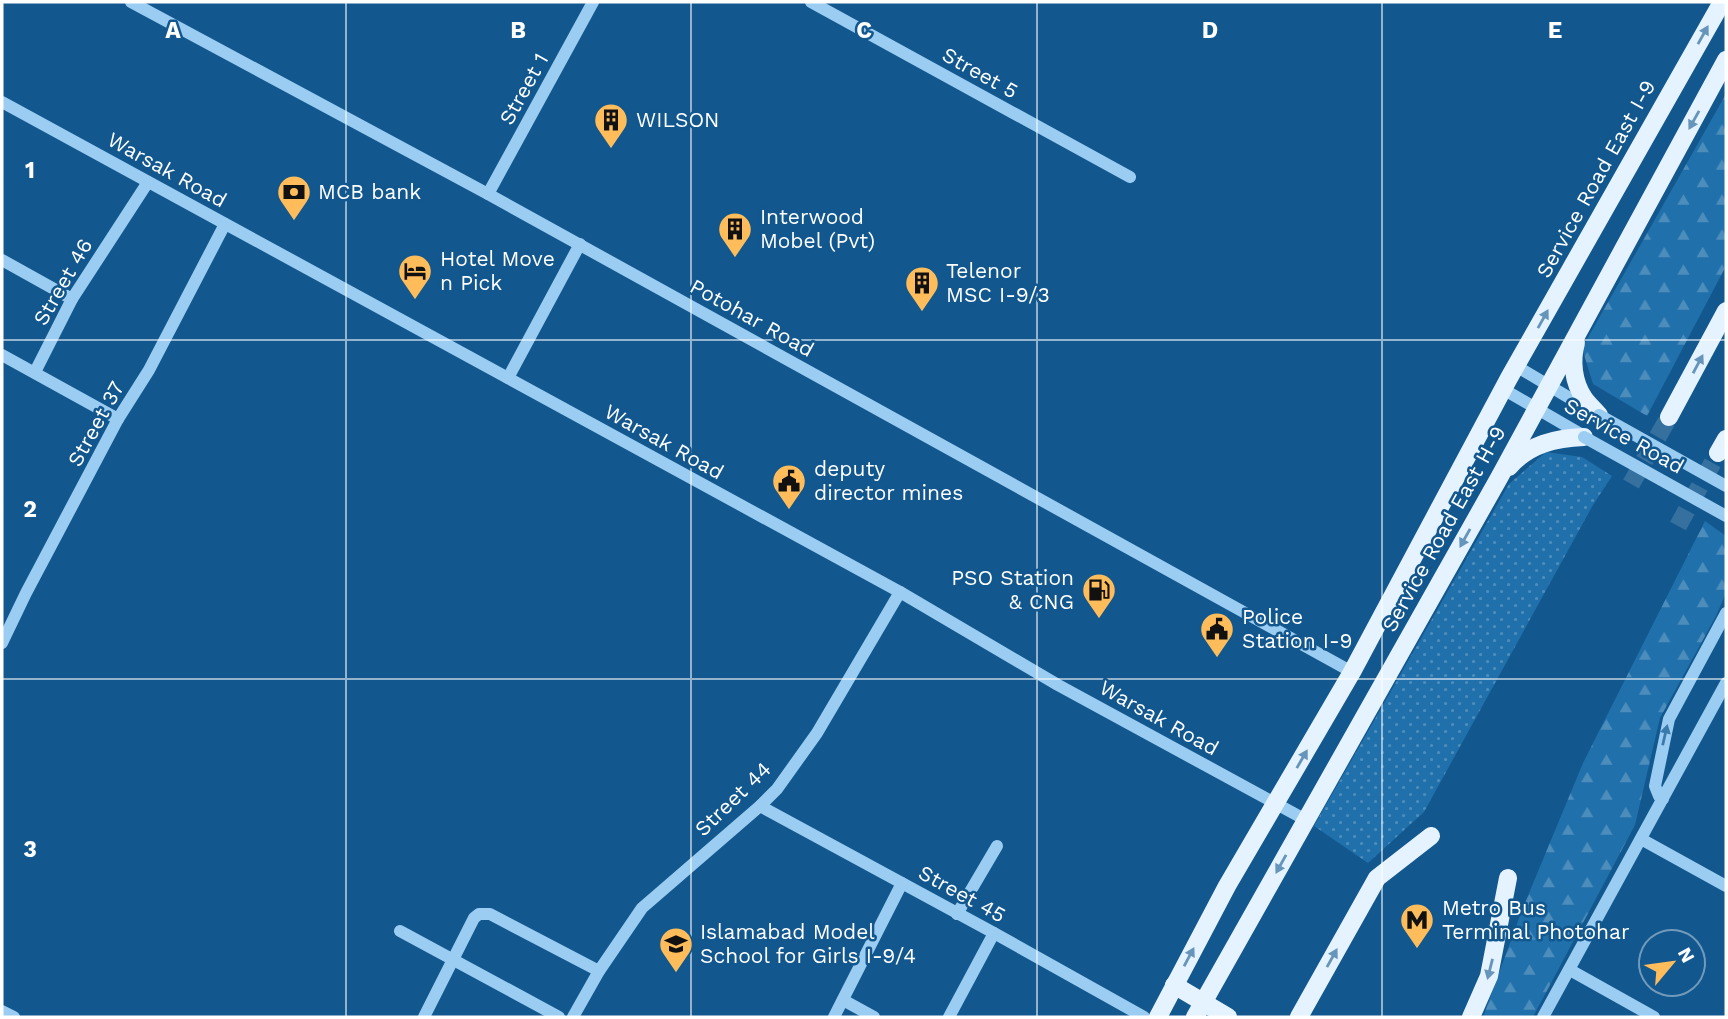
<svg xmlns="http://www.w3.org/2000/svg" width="1728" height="1019" font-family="'Work Sans',sans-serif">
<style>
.grass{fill:url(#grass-dots)}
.forest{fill:url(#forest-firs)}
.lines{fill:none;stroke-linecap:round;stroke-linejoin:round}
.major-tunnel{stroke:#36709f;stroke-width:18;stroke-dasharray:18 9;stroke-linecap:butt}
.minor{stroke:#9bcdf2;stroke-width:12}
.major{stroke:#e5f2ff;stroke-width:18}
.minor-bridge{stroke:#9bcdf2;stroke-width:12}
.oneway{fill:#6695bb}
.oneway2{fill:#3b7aac}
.grid{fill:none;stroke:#fff;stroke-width:2;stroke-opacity:0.55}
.labels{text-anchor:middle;stroke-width:5;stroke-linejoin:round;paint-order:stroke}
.street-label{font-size:21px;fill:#fff;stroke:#12578e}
.poi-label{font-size:21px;fill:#fff;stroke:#12578e;text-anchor:start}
.grid-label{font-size:23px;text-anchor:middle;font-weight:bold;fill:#fff;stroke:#12578e;stroke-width:5;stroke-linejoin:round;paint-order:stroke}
</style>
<defs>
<pattern id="grass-dots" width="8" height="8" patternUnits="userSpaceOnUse" patternTransform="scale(1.75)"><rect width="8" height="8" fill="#2070ab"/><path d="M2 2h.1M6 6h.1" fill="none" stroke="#4d8dbc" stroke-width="1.8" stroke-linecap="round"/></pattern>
<pattern id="forest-firs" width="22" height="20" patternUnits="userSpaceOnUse" patternTransform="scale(1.75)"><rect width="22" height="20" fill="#2070ab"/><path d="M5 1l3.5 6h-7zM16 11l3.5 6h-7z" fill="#4d8dbc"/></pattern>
</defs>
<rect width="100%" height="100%" fill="#12578e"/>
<path class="grass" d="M1546 452 1582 457 1612 476 1593 505 1424 812 1368 863 1314 826 1509 484Z"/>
<g class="forest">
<path d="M1726 94V266L1647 416 1593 384 1582 348Z"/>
<path d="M1705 521 1726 536V593L1716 616 1660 718 1635 825 1533 1017H1483L1522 910 1583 763Z"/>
</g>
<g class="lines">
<g class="major-tunnel">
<path d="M1631 484 1669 417"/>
<path d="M1678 526 1718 453"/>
</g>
<g class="minor">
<path d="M131 2 488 194 1352 672"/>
<path d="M811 2 1130 177"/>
<path d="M2 102 900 592 1058 685 1306 820"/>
<path d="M488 194 593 2"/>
<path d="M2 260 72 299"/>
<path d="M2 355 118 419"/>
<path d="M1516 366 1588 409"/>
<path d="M35 372 72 299 148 182"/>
<path d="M508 378 580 244"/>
<path d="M1503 389 1584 436"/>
<path d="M2 643 26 593 118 419 149 370 225 224"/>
<path d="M1663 799 1659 796 1655 786 1669 719 1726 613"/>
<path d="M760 806 994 933 1144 1017"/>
<path d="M1641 839 1726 886"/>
<path d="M957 914 997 846"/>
<path d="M400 931 559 1017"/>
<path d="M1570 970 1654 1017"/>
<path d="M843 1000 874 1017"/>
<path d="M2 1011 14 1017"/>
<path d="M424 1017 474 918 479 914H490L599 971"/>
<path d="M573 1017 599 971 642 908 760 806 777 789 817 733 900 592"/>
<path d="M834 1017 902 883"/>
<path d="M949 1017 994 933"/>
<path d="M1543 1017 1726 683"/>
</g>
<g class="major">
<path d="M1576 343C1571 360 1573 382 1584 398 1588 404 1594 409 1599 415"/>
<path d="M1669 417 1726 311"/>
<path d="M1718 453 1726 439"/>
<path d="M1509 467C1529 444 1556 438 1584 437"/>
<path d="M1174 985 1228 1017"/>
<path d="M1158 1017 1227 886 1352 672 1509 378 1722 2"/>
<path d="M1195 1017 1499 478 1726 60"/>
<path d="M1299 1017 1377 878 1431 836"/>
<path d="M1471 1017 1489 976 1508 878"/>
</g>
<g class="minor-bridge">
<path d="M1599 415 1726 486"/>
<path d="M1584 437 1726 516"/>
</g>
</g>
<defs><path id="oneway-solid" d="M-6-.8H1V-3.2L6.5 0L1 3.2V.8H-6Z" transform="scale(1.75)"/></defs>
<g class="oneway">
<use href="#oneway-solid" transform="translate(1703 35) rotate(-61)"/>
<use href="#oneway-solid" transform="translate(1694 120) rotate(119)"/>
<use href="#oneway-solid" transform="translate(1543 319) rotate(-61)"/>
<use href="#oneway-solid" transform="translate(1698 364) rotate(-62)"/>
<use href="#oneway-solid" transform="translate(1465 538) rotate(119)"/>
<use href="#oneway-solid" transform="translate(1302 759) rotate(-60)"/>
<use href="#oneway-solid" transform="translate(1281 864) rotate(119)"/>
<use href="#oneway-solid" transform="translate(1189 957) rotate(-62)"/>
<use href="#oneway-solid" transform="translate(1332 958) rotate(-61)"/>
<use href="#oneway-solid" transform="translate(1490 969) rotate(104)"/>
</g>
<use class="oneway2" href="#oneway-solid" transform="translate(1665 735) rotate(-77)"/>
<path class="grid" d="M346 2V1017M691 2V1017M1037 2V1017M1382 2V1017M2 340H1726M2 679H1726"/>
<defs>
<g id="building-pin" transform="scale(1.75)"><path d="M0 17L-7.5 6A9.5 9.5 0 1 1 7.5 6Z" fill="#ffbc5b" stroke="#12578e"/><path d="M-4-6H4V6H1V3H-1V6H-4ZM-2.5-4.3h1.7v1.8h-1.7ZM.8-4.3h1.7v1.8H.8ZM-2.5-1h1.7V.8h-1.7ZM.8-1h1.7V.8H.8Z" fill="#111"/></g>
<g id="bank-pin" transform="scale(1.75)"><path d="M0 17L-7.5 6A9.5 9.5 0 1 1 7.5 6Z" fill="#ffbc5b" stroke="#12578e"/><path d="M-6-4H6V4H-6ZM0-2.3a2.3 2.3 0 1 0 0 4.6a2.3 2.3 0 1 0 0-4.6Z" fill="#111"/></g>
<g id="hotel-pin" transform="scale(1.75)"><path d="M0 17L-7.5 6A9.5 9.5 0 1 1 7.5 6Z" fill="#ffbc5b" stroke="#12578e"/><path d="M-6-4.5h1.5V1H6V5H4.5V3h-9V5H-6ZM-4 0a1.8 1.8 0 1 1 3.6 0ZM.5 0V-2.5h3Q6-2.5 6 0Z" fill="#111"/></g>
<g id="civic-pin" transform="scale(1.75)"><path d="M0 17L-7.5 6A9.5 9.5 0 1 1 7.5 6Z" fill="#ffbc5b" stroke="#12578e"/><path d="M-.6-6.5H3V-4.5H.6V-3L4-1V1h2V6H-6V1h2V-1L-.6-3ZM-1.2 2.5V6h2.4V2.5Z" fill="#111"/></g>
<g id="fuel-pin" transform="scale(1.75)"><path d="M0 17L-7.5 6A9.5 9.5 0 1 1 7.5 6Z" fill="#ffbc5b" stroke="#12578e"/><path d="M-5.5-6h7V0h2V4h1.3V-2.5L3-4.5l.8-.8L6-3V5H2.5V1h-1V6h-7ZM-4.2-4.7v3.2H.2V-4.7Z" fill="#111"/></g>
<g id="metro-pin" transform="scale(1.75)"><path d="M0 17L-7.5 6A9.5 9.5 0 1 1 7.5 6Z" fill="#ffbc5b" stroke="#12578e"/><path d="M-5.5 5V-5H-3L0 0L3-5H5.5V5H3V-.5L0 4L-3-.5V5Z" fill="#111"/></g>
<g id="school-pin" transform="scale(1.75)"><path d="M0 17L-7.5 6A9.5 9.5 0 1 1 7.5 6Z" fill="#ffbc5b" stroke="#12578e"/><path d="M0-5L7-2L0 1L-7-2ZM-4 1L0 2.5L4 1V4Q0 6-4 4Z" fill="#111"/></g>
</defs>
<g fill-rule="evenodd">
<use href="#building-pin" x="611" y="120"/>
<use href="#bank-pin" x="294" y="192"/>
<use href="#building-pin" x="735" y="229"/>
<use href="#hotel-pin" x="415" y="271"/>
<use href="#building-pin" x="922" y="283"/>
<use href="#civic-pin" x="789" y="481"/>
<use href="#fuel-pin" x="1099" y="590"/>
<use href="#civic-pin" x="1217" y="629"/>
<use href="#metro-pin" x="1417" y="920"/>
<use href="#school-pin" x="676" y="944"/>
</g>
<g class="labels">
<g class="street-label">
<text transform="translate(980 73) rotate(29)" y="7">Street 5</text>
<text transform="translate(524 89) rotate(-61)" y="7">Street 1</text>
<text transform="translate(167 170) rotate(29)" y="7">Warsak Road</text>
<text transform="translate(1596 179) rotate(-61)" y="7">Service Road East I-9</text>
<text transform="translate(63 282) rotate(-60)" y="7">Street 46</text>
<text transform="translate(752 318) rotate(29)" y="7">Potohar Road</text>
<text transform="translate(96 424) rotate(-61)" y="7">Street 37</text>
<text transform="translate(1624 436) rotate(29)" y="7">Service Road</text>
<text transform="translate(664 442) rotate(29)" y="7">Warsak Road</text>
<text transform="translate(1444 529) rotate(-61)" y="7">Service Road East H-9</text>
<text transform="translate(1159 718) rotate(29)" y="7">Warsak Road</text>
<text transform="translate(733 799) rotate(-44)" y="7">Street 44</text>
<text transform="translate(962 894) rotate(29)" y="7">Street 45</text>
</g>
<g class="poi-label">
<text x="636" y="127">WILSON</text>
<text x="318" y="199">MCB bank</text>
<text x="760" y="224">Interwood<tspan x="760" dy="24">Mobel (Pvt)</tspan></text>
<text x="440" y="266">Hotel Move<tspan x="440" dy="24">n Pick</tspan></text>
<text x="946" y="278">Telenor<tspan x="946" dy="24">MSC I-9/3</tspan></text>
<text x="814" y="476">deputy<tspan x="814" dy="24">director mines</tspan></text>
<text x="1074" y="585" text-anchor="end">PSO Station<tspan x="1074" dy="24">&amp; CNG</tspan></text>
<text x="1242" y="624">Police<tspan x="1242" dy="24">Station I-9</tspan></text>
<text x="1442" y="915">Metro Bus<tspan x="1442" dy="24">Terminal Photohar</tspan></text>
<text x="700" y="939">Islamabad Model<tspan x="700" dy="24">School for Girls I-9/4</tspan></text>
</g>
</g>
<g class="grid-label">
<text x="173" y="38">A</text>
<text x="518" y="38">B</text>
<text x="864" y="38">C</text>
<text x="1210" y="38">D</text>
<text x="1555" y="38">E</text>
<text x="30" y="178">1</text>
<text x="30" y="517">2</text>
<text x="30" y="857">3</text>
</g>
<rect width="1728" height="1019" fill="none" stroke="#ffffff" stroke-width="7"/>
<g transform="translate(1672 963) rotate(61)"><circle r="33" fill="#12578e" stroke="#719abb" stroke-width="2"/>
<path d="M0-5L12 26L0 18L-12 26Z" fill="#ffbc5b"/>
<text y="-10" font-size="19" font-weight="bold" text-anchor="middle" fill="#ffffff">N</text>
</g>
</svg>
